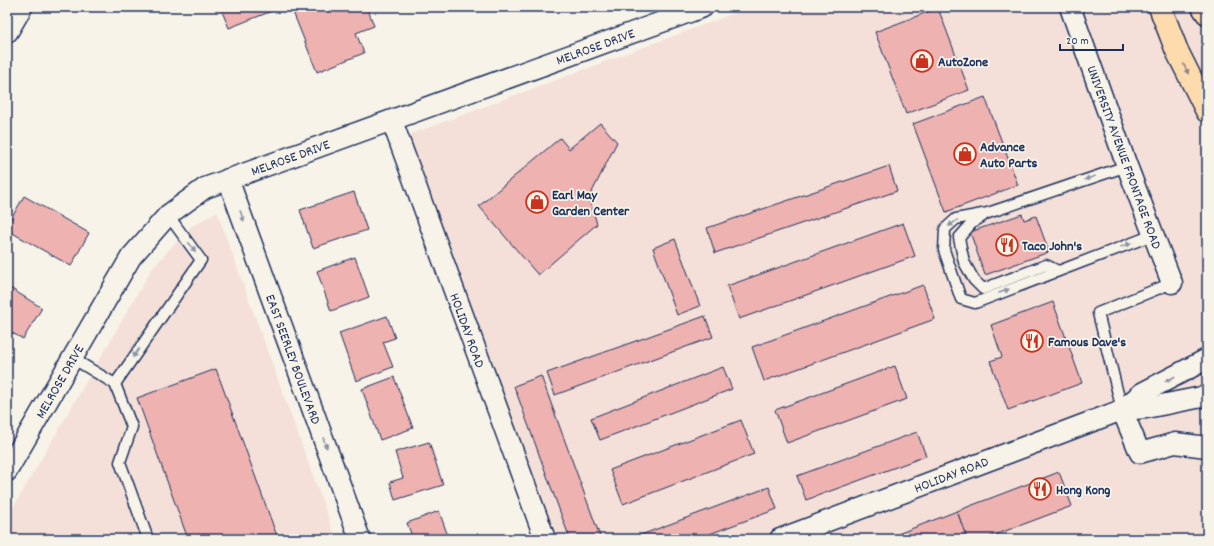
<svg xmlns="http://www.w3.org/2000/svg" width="1214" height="546" font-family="Dekko,sans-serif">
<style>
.built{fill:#f4e0d8}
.building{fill:#eeb2b1;stroke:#1b2f5e}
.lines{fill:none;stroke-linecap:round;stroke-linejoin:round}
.service-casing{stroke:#1b2f5e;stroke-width:13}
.minor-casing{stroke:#1b2f5e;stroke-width:23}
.secondary-casing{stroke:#1b2f5e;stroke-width:25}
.primary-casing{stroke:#1b2f5e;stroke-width:25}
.service{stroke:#f7f3e8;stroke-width:10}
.minor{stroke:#f7f3e8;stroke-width:20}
.secondary{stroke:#f7f3e8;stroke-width:22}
.primary{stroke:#fedbac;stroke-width:22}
.oneway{fill:#8c8585}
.oneway2{fill:#8991a3}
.labels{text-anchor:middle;stroke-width:3.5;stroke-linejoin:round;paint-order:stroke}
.street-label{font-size:14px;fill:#1b2f5e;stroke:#f7f3e8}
.poi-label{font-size:14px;font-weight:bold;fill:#1b2f5e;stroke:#f7f3e8;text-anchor:start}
</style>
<rect width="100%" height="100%" fill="#f7f3e8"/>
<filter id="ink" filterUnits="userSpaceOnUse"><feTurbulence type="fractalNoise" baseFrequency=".025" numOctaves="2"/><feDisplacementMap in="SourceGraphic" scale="8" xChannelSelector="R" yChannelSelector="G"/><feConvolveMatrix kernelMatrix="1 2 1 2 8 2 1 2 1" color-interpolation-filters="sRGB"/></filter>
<g filter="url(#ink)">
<g class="built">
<path d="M751 7H1207V539H545L398 139Z"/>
<path d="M217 212 336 539H7V518L152 269 177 241 192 226Z"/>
</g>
<g class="building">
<path d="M220 7H282L229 28Z"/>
<path d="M291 7H367L374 26 356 33 364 53 317 72Z"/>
<path d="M938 8 969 90 906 114 875 32Z"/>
<path d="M985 97 1018 185 946 212 913 124Z"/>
<path d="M600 123 617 142 589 198 597 224 538 275 479 206 560 138 569 149Z"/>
<path d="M889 166 897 191 715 253 707 228Z"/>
<path d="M354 192 367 230 313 248 300 210Z"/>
<path d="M24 196 89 233 71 266 7 230V226Z"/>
<path d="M1022 214 1024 220 1036 216 1049 252 985 275 970 232Z"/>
<path d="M903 223 915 256 739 319 727 286Z"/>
<path d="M675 239 700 306 677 315 653 248Z"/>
<path d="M355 257 369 297 331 311 317 271Z"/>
<path d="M923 285 935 319 764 381 752 347Z"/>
<path d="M7 286 42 308 23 339 7 330Z"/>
<path d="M1053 302 1082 383 1008 410 990 361 1002 357 991 325Z"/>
<path d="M387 316 395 338 383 342 393 367 356 381 339 333Z"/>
<path d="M705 316 713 337 555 395 547 373Z"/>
<path d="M895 366 907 399 787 443 775 410Z"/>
<path d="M723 367 732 389 600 440 591 418Z"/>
<path d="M216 369 241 437 278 539H188L137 398Z"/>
<path d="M541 376 601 539H570L514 386Z"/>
<path d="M394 377 413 428 380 440 362 389Z"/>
<path d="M741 420 754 454 623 504 610 470Z"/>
<path d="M917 432 926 456 806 500 797 476Z"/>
<path d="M429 442 443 485 395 500 390 482 403 478 395 452Z"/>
<path d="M1059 472 1072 506 984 539H967L957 511Z"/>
<path d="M769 487 777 509 696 539H630Z"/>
<path d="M439 511 449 539H413L407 523Z"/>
<path d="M957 511 967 539H885Z"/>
</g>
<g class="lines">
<g class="service-casing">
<g id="service">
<path d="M1127 166 988 213 956 219 945 229 944 250 961 299 975 303 1153 235"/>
<path d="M983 216 972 223 959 238 964 262 974 280 983 289 1046 265 1058 271"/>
<path d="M72 358 115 384 132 427 120 462 148 539"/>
<path d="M115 384 201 260 168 215"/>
<path d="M1122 410 1098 313 1172 283"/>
</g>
</g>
<g class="minor-casing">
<g id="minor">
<path d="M1070 7 1127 166 1172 283"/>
<path d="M392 121 545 539"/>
<path d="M228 179 360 539"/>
<path d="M1122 410 1140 453 1175 443 1207 447"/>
<path d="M1122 410 1142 393 1207 359"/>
<path d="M7 471 131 257 168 215 205 188 703 7"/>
<path d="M780 539 1122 410 1146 408 1207 396"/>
</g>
</g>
<g class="secondary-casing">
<path id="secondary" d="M7 31 21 7"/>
</g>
<g class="primary-casing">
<g id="primary">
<path d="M1160 7 1177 51 1207 111"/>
<path d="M1203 7 1207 13"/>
</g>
</g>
<use href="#service" class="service"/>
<use href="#minor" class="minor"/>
<use href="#secondary" class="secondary"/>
<use href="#primary" class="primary"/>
</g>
<defs><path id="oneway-solid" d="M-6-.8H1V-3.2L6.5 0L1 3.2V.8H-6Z"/></defs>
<use class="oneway" href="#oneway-solid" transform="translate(1186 69) rotate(64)"/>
<g class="oneway2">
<use href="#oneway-solid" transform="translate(1090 178) rotate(161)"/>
<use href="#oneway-solid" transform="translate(242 216) rotate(70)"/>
<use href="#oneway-solid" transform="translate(953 223) rotate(145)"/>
<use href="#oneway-solid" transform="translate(1126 245) rotate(-20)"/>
<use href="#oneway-solid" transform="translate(192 247) rotate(53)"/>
<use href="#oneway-solid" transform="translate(1004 291) rotate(-21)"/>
<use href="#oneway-solid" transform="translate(136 353) rotate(125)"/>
<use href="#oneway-solid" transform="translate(1170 379) rotate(153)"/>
<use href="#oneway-solid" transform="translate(325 443) rotate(70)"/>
</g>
</g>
<defs>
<g id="shop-ring" transform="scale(1.15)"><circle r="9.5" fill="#f7f3e8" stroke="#c8321e" stroke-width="1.5"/><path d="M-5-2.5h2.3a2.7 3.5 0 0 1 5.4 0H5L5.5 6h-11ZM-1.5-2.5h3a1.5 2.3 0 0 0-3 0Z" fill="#c8321e"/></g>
<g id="restaurant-ring" transform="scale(1.15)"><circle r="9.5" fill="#f7f3e8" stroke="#c8321e" stroke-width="1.5"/><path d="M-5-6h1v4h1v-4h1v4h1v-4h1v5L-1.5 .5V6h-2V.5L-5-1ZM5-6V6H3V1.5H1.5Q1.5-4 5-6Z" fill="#c8321e"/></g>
</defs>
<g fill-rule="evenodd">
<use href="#shop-ring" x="922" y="61"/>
<use href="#shop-ring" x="965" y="154"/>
<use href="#shop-ring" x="537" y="202"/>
<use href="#restaurant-ring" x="1007" y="245"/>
<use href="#restaurant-ring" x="1032" y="341"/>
<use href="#restaurant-ring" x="1040" y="489"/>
</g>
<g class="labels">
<g class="street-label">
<text transform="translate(595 46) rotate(-20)" y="5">MELROSE DRIVE</text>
<text transform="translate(290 157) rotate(-20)" y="5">MELROSE DRIVE</text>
<text transform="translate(1125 157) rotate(70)" y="5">UNIVERSITY AVENUE FRONTAGE ROAD</text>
<text transform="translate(468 330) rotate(70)" y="5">HOLIDAY ROAD</text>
<text transform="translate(294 359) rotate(70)" y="5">EAST SEERLEY BOULEVARD</text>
<text transform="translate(59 381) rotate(-60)" y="5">MELROSE DRIVE</text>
<text transform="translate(951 474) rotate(-21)" y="5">HOLIDAY ROAD</text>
</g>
<g class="poi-label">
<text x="938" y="66">AutoZone</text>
<text x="980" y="151">Advance<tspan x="980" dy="16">Auto Parts</tspan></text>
<text x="552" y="199">Earl May<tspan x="552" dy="16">Garden Center</tspan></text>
<text x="1022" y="250">Taco John's</text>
<text x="1048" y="346">Famous Dave's</text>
<text x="1056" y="494">Hong Kong</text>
</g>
</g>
<rect width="1214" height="546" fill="none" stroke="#f7f3e8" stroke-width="24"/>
<rect x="12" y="12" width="1190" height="522" fill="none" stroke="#1b2f5e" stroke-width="1.5" filter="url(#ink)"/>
<path d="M1060 44v6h63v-6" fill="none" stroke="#1b2f5e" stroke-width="2"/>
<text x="1066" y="44" font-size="12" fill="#1b2f5e" stroke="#f7f3e8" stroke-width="3" paint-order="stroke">20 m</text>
</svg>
